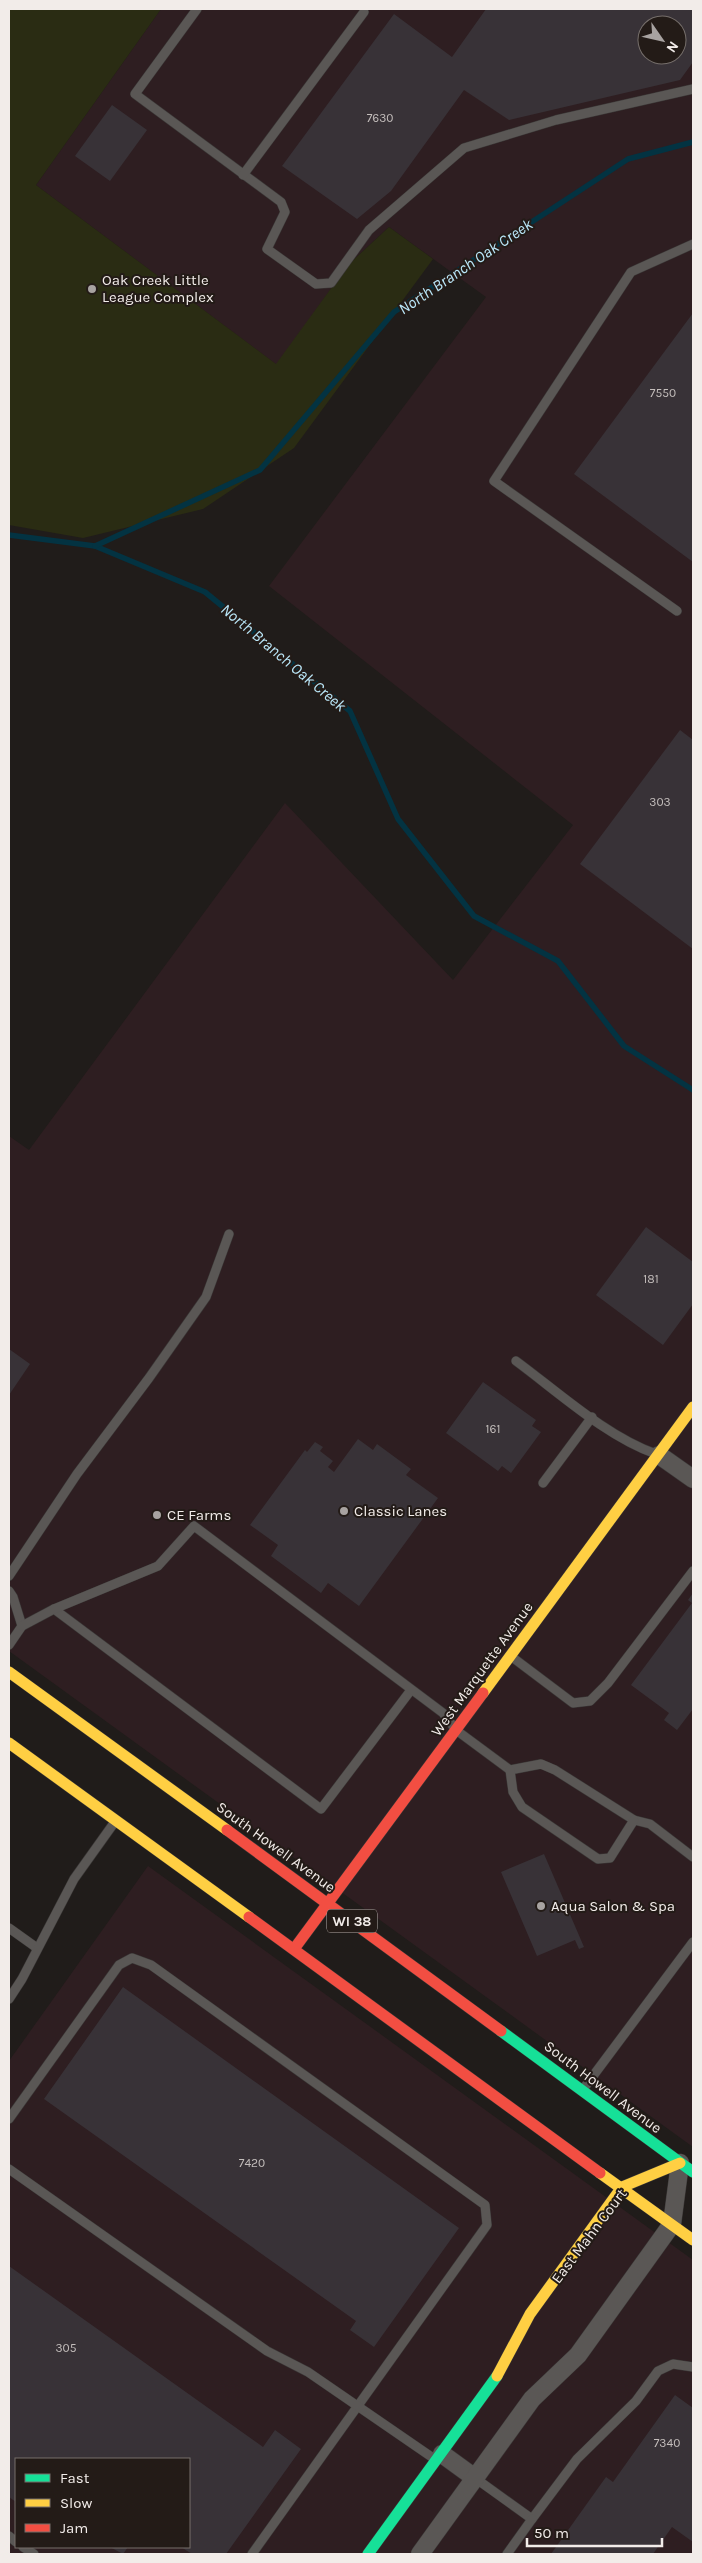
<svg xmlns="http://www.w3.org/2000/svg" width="702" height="2563" font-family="Karla,sans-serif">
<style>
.industrial{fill:#2e1e21;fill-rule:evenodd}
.green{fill:#2a2c13}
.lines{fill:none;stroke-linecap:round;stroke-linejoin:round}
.stream{stroke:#033342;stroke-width:5.5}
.building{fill:#383237;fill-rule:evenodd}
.lane-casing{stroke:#3b3837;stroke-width:10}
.street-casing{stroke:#3b3837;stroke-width:19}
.fast-casing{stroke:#3b3837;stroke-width:12}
.slow-casing{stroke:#3b3837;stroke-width:12}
.jam-casing{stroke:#3b3837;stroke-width:12}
.lane{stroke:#5a5755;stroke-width:9}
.street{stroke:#5a5755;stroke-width:18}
.fast{stroke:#16e098;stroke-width:11}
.slow{stroke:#ffcf43;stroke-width:11}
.jam{stroke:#f24e42;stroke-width:11}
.poi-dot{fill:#a8a3a1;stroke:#231b17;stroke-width:2}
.labels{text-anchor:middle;stroke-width:4;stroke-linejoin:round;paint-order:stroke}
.number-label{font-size:12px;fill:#c4bebc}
.shield{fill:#231b17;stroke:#b4adaa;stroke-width:1}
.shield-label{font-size:14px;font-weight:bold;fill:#f2ece9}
.poi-label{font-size:15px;fill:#f2ece9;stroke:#231b17;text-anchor:start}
.street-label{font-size:15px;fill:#f2ece9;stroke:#231b17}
.water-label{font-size:16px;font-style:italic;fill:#bae7f9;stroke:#231b17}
</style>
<rect width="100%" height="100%" fill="#201c1a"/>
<g class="industrial">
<path d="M161 9H693V2147L9 1651V1136L29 1150 285 803 453 980 573 825 269 586 486 297 389 227 348 265 277 365 36 185ZM647 25H677V55H647Z"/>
<path d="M148 1866 693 2260V2554H9V2061ZM16 2459H189V2547H16Z"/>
</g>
<path class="green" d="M9 9H161L36 185 276 364 348 265 389 227 433 259 294 448 203 509 83 538 9 525Z"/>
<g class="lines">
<g class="stream">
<path d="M9 535 95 546 205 592 350 711 398 819 474 916 558 961 624 1046 693 1090"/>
<path d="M95 546 260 470 394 312 628 159 693 142"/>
</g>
</g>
<g class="building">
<path d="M486 9H693V62L680 80 509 120 464 90 391 191 357 219 282 166 394 14 452 57ZM647 25H677V55H647Z"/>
<path d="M112 105 147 130 110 181 75 156Z"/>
<path d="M693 313V562L574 474Z"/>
<path d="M680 730 693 740V949L580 864Z"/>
<path d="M646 1227 693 1262V1304L663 1345 596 1295Z"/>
<path d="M9 1349 30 1364 9 1395Z"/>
<path d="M483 1382 536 1420 532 1426 541 1432 511 1473 502 1466 498 1471 446 1433Z"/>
<path d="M358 1439 373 1450 377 1444 411 1469 406 1475 438 1498 359 1606 328 1583 321 1593 271 1556 278 1545 250 1525 305 1450 307 1452 315 1442 323 1447 320 1451 333 1461 328 1467 334 1472Z"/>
<path d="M693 1593V1709L677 1730 664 1720 669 1713 631 1685 692 1603 688 1600Z"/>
<path d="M544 1854 584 1947 579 1949 575 1940 537 1956 501 1872Z"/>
<path d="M123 1987 459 2228 374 2347 350 2330 356 2321 44 2099Z"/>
<path d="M9 2266 263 2447 275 2430 301 2449 226 2554H192L181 2547H189V2459H16V2502L9 2497Z"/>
<path d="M675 2395 693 2408V2542L672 2527 653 2554H551L606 2477 613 2482Z"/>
<path d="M110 2547H128L123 2554Z"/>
</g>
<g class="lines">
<g class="lane-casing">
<g id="lane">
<path d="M197 9 135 94 281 202 285 212 267 249 316 284 331 283 369 230 464 148 556 120 693 89"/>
<path d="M243 175 364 12"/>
<path d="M677 611 494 481 631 272 693 244"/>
<path d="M516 1361C558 1392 607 1437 656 1454"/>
<path d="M543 1483 592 1417"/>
<path d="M9 1576 77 1474 149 1378 206 1297 229 1234"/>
<path d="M9 1591 13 1597 22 1626 9 1645"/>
<path d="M54 1609 321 1809 411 1690"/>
<path d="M22 1626 54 1609 158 1566 194 1526 443 1713 456 1730 510 1770 541 1764 555 1770 634 1820 650 1824 693 1857"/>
<path d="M512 1657 573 1703 590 1701 608 1683 693 1571"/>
<path d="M510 1770 513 1792 522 1807 598 1859 610 1858 634 1820"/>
<path d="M9 1928 37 1948"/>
<path d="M9 1999 22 1979 74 1879 114 1823"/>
<path d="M584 2088 693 1942"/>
<path d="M9 2119 119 1965 132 1958 151 1965 485 2205 487 2225 252 2554"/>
<path d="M9 2169 267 2351 308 2372 436 2460"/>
<path d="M475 2478 532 2519 577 2459 636 2401 658 2371 673 2364 693 2367"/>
<path d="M9 2536 16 2542"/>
<path d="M23 2547 34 2554"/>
<path d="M507 2554 532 2519"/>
</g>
</g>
<g class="street-casing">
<g id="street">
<path d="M659 1455 693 1479"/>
<path d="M442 2454 475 2478"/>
<path d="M420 2554 532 2399 578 2355 672 2224 680 2163"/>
</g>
</g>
<g class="fast-casing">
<g id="fast">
<path d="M501 2031 693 2172"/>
<path d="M368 2554 497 2376"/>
</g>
</g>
<g class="slow-casing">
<g id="slow">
<path d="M9 1672 227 1830"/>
<path d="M483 1693 693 1407"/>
<path d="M9 1743 249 1917"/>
<path d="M600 2173 693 2240"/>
<path d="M497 2376 530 2314 622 2187 680 2163"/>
</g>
</g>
<g class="jam-casing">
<g id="jam">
<path d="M227 1830 501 2031"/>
<path d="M249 1917 600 2173"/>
<path d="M294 1949 483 1693"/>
</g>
</g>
<use href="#lane" class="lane"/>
<use href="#street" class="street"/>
<use href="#fast" class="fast"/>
<use href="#slow" class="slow"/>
<use href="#jam" class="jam"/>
</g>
<g class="poi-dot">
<circle cx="92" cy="289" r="5"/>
<circle cx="344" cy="1511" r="5"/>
<circle cx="157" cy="1515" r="5"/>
<circle cx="541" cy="1906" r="5"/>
</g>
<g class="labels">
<g class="number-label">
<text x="380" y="122">7630</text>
<text x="663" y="397">7550</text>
<text x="660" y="806">303</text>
<text x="651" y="1283">181</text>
<text x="493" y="1433">161</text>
<text x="252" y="2167">7420</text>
<text x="66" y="2352">305</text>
<text x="667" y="2447">7340</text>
</g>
<rect class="shield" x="327" y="1909.5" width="50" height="23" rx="4"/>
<g class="shield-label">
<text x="352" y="1926">WI 38</text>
</g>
<g class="poi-label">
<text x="102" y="285">Oak Creek Little<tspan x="102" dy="17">League Complex</tspan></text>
<text x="354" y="1516">Classic Lanes</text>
<text x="167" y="1520">CE Farms</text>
<text x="551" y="1911">Aqua Salon &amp; Spa</text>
</g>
<g class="street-label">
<text transform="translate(482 1669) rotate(-54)" y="5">West Marquette Avenue</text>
<text transform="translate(276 1847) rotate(36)" y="5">South Howell Avenue</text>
<text transform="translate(603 2087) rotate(37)" y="5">South Howell Avenue</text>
<text transform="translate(589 2236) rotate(-53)" y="5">East Mahn Court</text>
</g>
<g class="water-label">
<text transform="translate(465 266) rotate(-34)" y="6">North Branch Oak Creek</text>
<text transform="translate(284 657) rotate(40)" y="6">North Branch Oak Creek</text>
</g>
</g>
<rect width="702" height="2563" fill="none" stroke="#f2ece9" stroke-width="20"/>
<rect x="15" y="2458" width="175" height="90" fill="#231b17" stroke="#766f6b"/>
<rect x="25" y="2474" width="25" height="8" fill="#16e098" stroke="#766f6b"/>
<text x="60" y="2483" font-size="15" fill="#f2ece9">Fast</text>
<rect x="25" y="2499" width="25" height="8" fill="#ffcf43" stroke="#766f6b"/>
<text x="60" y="2508" font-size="15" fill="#f2ece9">Slow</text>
<rect x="25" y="2524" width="25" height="8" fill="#f24e42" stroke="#766f6b"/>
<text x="60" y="2533" font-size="15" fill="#f2ece9">Jam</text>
<g transform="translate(662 40) rotate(124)"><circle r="24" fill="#231b17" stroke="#766f6b"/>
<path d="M0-4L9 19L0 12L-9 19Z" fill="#a8a3a1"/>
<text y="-8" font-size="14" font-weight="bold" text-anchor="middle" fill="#f2ece9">N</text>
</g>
<path d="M527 2538v8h135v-8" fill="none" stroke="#f2ece9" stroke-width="2.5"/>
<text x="534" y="2538" font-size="15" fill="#f2ece9" stroke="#231b17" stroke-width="4" paint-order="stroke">50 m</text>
</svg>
